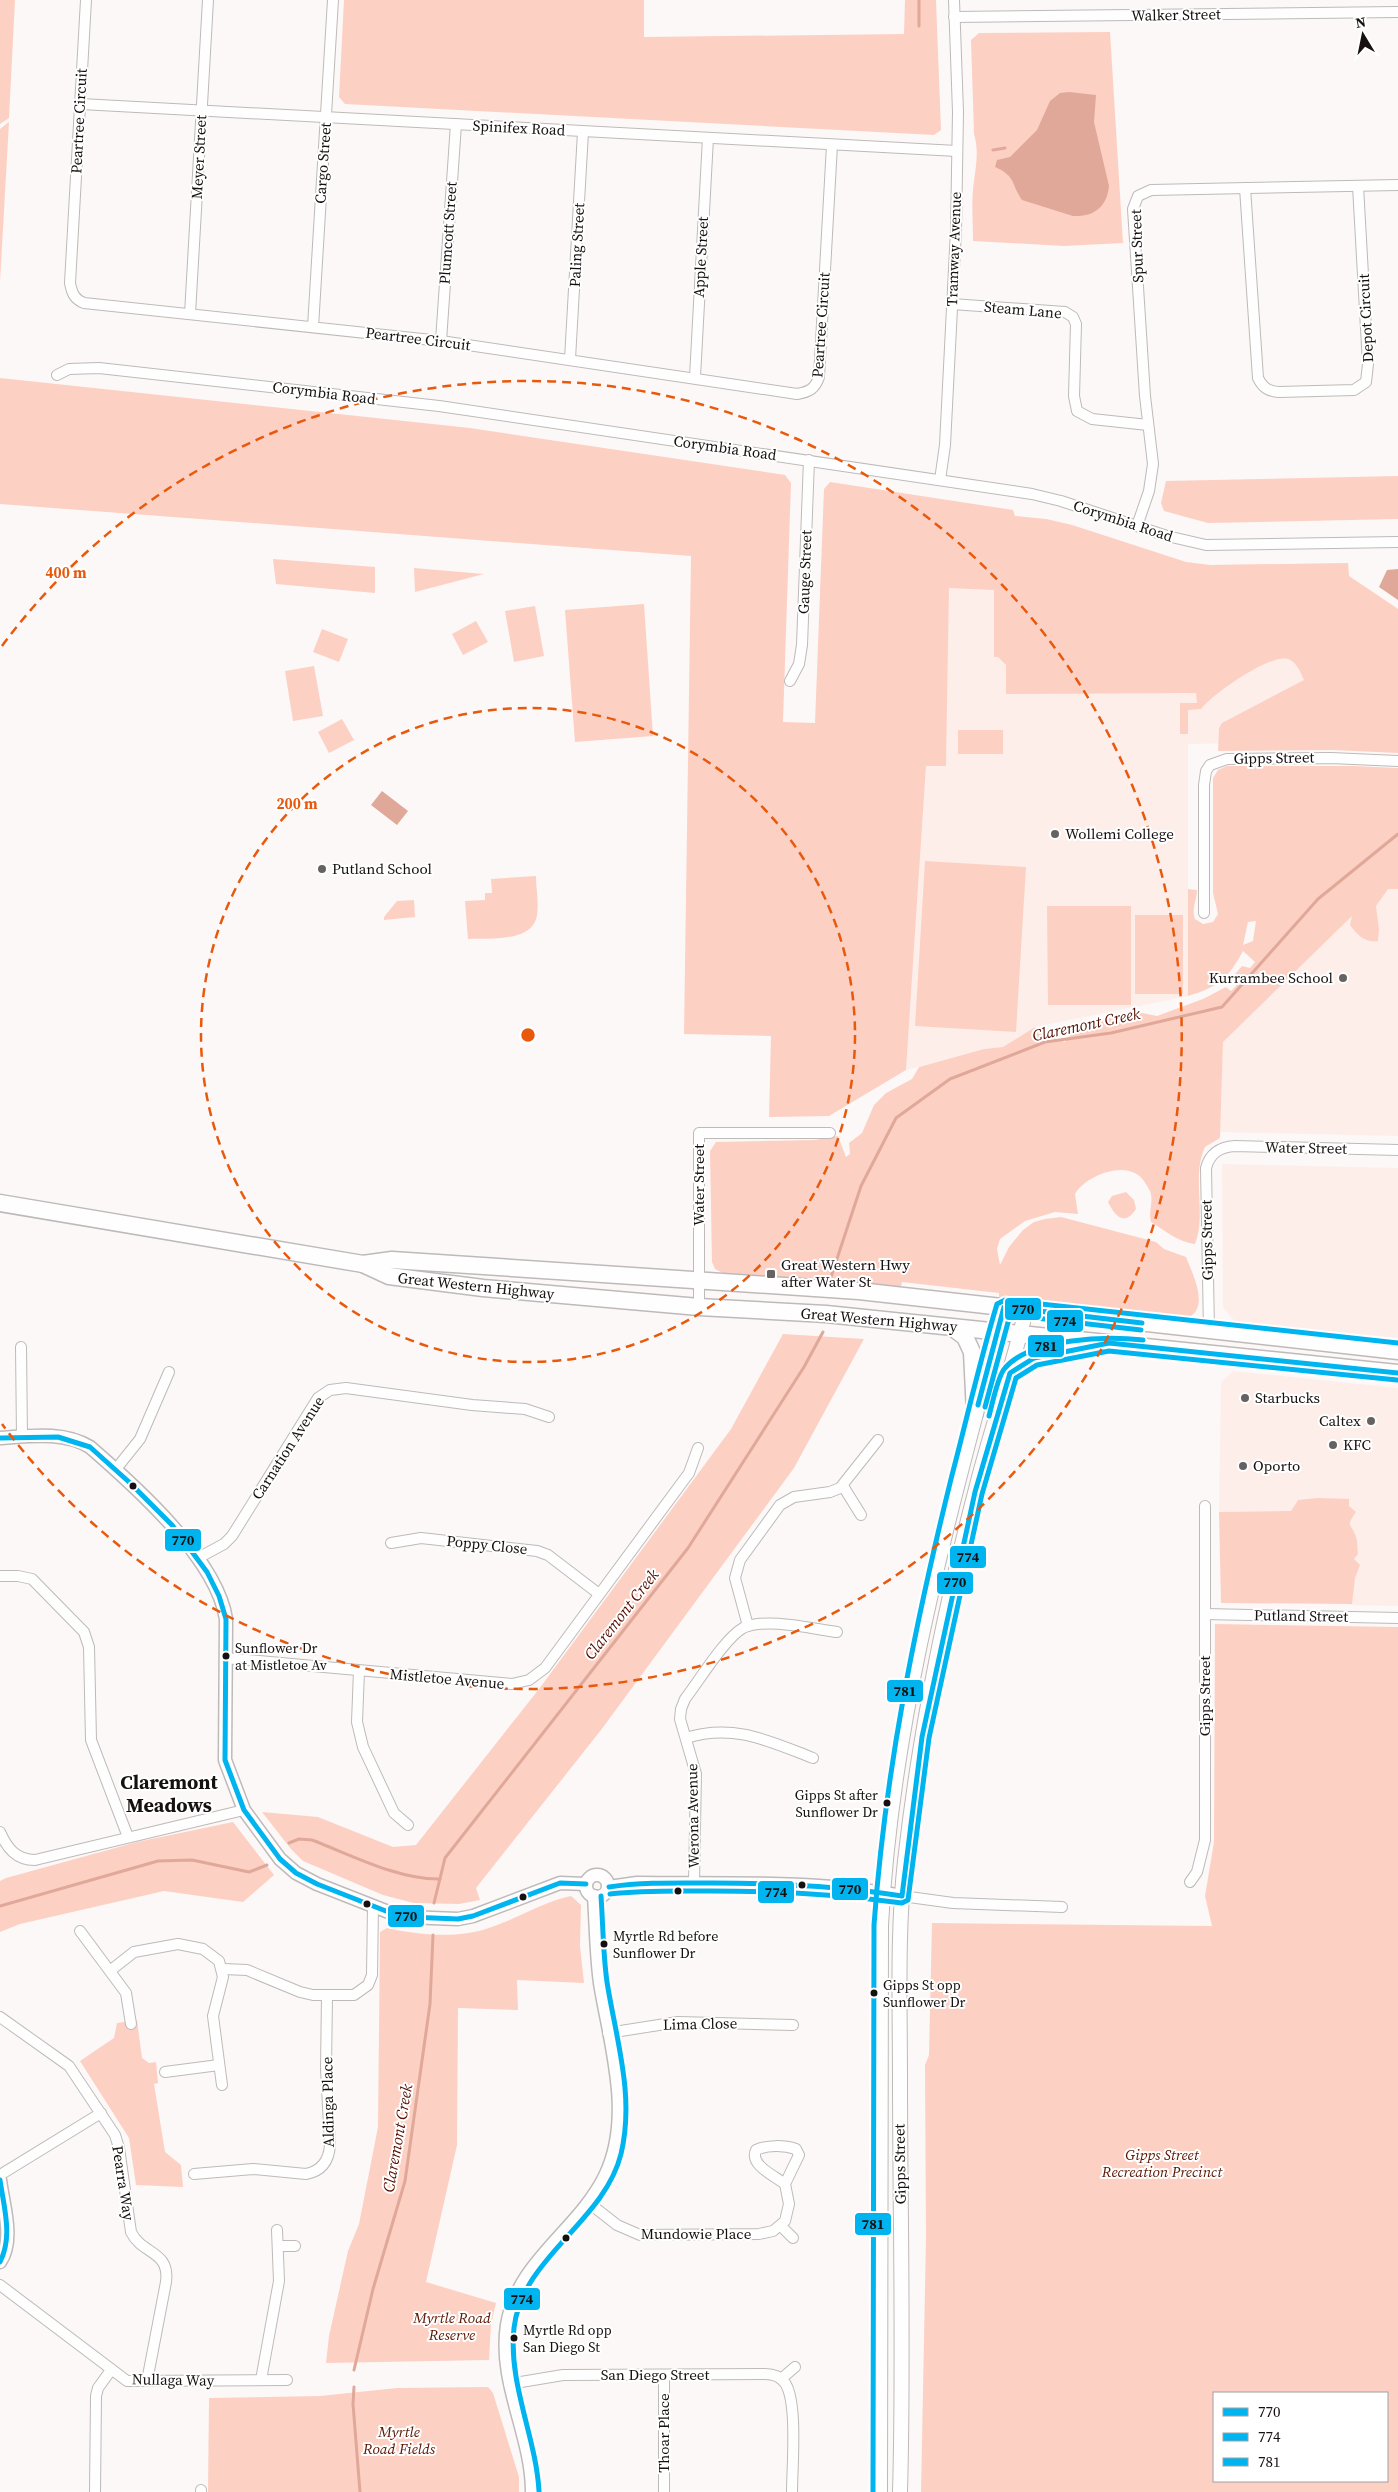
<svg xmlns="http://www.w3.org/2000/svg" width="1398" height="2492" font-family="'Source Serif 4',serif">
<style>
.built{fill:#fdeeea}
.green{fill:#fdd0c4;fill-rule:evenodd}
.water{fill:#e0a899}
.lines{fill:none;stroke-linecap:round;stroke-linejoin:round}
.stream{stroke:#e0a899;stroke-width:3}
.minor-casing{stroke:#bebab9;stroke-width:12}
.tertiary-casing{stroke:#bebab9;stroke-width:15}
.secondary-casing{stroke:#bebab9;stroke-width:16}
.trunk-casing{stroke:#bebab9;stroke-width:19}
.minor{stroke:#fffefe;stroke-width:10}
.tertiary{stroke:#fffefe;stroke-width:12}
.secondary{stroke:#fffefe;stroke-width:14}
.trunk{stroke:#fffefe;stroke-width:16}
.bus-1-casing{stroke:#fff;stroke-width:9}
.bus-2-casing{stroke:#fff;stroke-width:9}
.bus-3-casing{stroke:#fff;stroke-width:9}
.bus-1{stroke:#00b5ef;stroke-width:5}
.bus-2{stroke:#00b5ef;stroke-width:5}
.bus-3{stroke:#00b5ef;stroke-width:5}
.ring{fill:none;stroke:#e8590c;stroke-width:2.5;stroke-dasharray:9 6}
.poi-dot{fill:#666261;stroke:#fff;stroke-width:2}
.bus-dot{fill:#161110;stroke:#fff;stroke-width:2}
.labels{text-anchor:middle;stroke-width:4;stroke-linejoin:round;paint-order:stroke}
.bus-label{font-size:14px;fill:#161110;stroke:#fff;text-anchor:start}
.street-label{font-size:15px;fill:#161110;stroke:#fff}
.poi-label{font-size:15px;fill:#161110;stroke:#fff;text-anchor:start}
.park-label{font-size:15px;font-style:italic;fill:#5b1401;stroke:#fff}
.water-label{font-size:16px;font-style:italic;fill:#540d00;stroke:#fff}
.district-label{font-size:20px;font-weight:bold;fill:#161110;stroke:#fff}
.centre{fill:#e8590c;stroke:#fff;stroke-width:2.5}
.ring-label{font-size:15px;text-anchor:middle;font-weight:bold;fill:#e8590c;stroke:#fff;stroke-width:4;stroke-linejoin:round;paint-order:stroke}
.line-badge{stroke:#fff;stroke-width:2}
.pale-badge-label{font-size:14px;text-anchor:middle;font-weight:bold;fill:#111}
</style>
<rect width="100%" height="100%" fill="#fcf8f7"/>
<g class="built">
<path d="M950 518 1046 519 1072 525 1186 562 1210 565 1348 563 1349 576 1398 609 1331 742 1188 744V996L1035 1027 1003 1047 984 1049 906 1070 926 766H946Z"/>
<path d="M1380 888 1398 889V1136L1220 1132 1223 1041Z"/>
<path d="M1222 1164 1398 1168V1338L1235 1322 1223 1307Z"/>
<path d="M1233 1371 1398 1388V1606L1349 1605V1499L1298 1500 1291 1511 1219 1512 1221 1382Z"/>
</g>
<g class="green">
<path d="M0 0H15L9 118 0 124Z"/>
<path d="M344 0H644V37L904 34 905 0H936L941 130 934 135 345 104 339 97Z"/>
<path d="M1110 32 1123 243 1064 246 973 241C973 222 971 200 974 181 976 165 979 151 974 134L971 40 979 33Z"/>
<path d="M9 122 0 282V129Z"/>
<path d="M0 378 470 428 785 475 791 483 783 722 815 723 824 489 830 482 1013 510 1015 516 1046 519 1072 525 1186 562 1210 565 1348 563 1349 576 1398 609V753L1332 750 1218 751 1219 728 1222 723 1304 680C1301 673 1296 661 1288 659 1269 654 1213 694 1201 709L1188 710V734H1180V703H1197L1196 693 1006 694V665L998 657H994V590L949 588 946 766H926L906 1070 829 1116 769 1117 771 1036 684 1034 691 556 0 504Z"/>
<path d="M1398 476V519L1208 523 1164 511 1161 503 1166 481Z"/>
<path d="M273 559 375 567V593L276 584Z"/>
<path d="M414 568 484 574 415 592Z"/>
<path d="M644 604 653 736 575 742 565 610Z"/>
<path d="M535 606 544 656 514 662 505 611Z"/>
<path d="M476 621 488 642 463 655 452 634Z"/>
<path d="M322 629 348 639 339 662 313 652Z"/>
<path d="M314 666 323 716 293 721 285 671Z"/>
<path d="M342 719 354 740 329 753 318 732Z"/>
<rect x="958" y="730" width="45" height="24"/>
<path d="M1227 766H1354L1398 768V889H1388L1376 906 1379 930 1378 941C1365 943 1357 935 1350 925L1352 916 1223 1042 1220 1138 1205 1147C1191 1177 1207 1213 1195 1244 1180 1243 1164 1230 1151 1222 1148 1212 1154 1202 1150 1191 1147 1186 1143 1178 1138 1175 1120 1162 1085 1177 1075 1194L1078 1214 1055 1212 1025 1221 1000 1239 997 1249 1000 1265 1009 1247 1023 1230 1034 1222 1045 1219 1061 1217 1156 1242 1164 1249 1186 1257C1193 1275 1212 1311 1184 1319L999 1298V1293L902 1282 901 1287 723 1273 715 1269 712 1262 710 1151 716 1142 815 1140 838 1136 846 1157 850 1154 849 1143 862 1133 874 1105 886 1093 912 1079 919 1067 984 1049 1003 1047 1035 1027 1043 1034 1065 1042C1077 1023 1090 1026 1108 1017L1124 1023 1132 1011 1157 1016 1203 999 1226 987 1231 991 1236 986 1235 974 1242 966 1250 968 1255 962 1243 951C1228 979 1218 987 1188 996V889L1197 890C1197 900 1191 909 1195 919L1203 924 1213 922 1218 914 1213 893V778L1218 770ZM1256 921 1253 941 1243 945 1248 922Z"/>
<path d="M925 861 1026 867 1016 1032 915 1026Z"/>
<path d="M536 876C536 888 539 903 537 915 533 943 488 938 468 939L465 901 485 900V893H492L491 879Z"/>
<path d="M414 900 415 917 384 920V917L397 901Z"/>
<path d="M1047 906H1131V1005H1048Z"/>
<rect x="1135" y="915" width="48" height="79"/>
<path d="M1126 1192 1134 1200 1136 1209C1124 1227 1115 1216 1108 1202L1112 1196Z"/>
<path d="M783 1334 864 1339 794 1468 601 1730 476 1888 480 1900 459 1904 414 1903 383 1895 303 1861 291 1849 262 1812 318 1817 393 1847 416 1845 539 1689 731 1429Z"/>
<path d="M1318 1498 1349 1499V1506L1356 1512C1345 1528 1351 1522 1356 1537 1358 1542 1357 1549 1358 1554L1354 1559 1360 1565 1355 1578 1352 1604 1221 1603 1219 1512 1291 1511 1298 1500Z"/>
<path d="M1215 1624 1398 1627V2492H921L926 2237 925 2065 929 2055 932 1923 1212 1926 1205 1896 1214 1842ZM1214 2393H1387V2481H1214Z"/>
<path d="M233 1822 274 1875 243 1902 164 1891 20 1924 0 1932V1881L6 1878 137 1842Z"/>
<path d="M571 1896 581 1905 580 1946 584 1983 517 1980 518 2010 458 2008 457 2145 426 2282 496 2303 491 2324 489 2360 326 2363 329 2336 348 2251 359 2224 378 2127 380 1932 387 1928C418 1935 457 1939 489 1928 517 1919 542 1902 571 1896Z"/>
<path d="M137 2020 142 2058 149 2063 156 2062 158 2083 154 2084 165 2152 181 2165 183 2187 136 2185 129 2138 80 2061 114 2038 117 2023Z"/>
<path d="M488 2387 493 2393 519 2477V2492H208L209 2398 320 2396 397 2388Z"/>
</g>
<g class="water">
<path d="M1069 92 1096 95 1094 122 1109 186C1107 207 1094 217 1073 216L1022 200C1011 184 1016 176 995 167L997 160 1010 157 1037 130 1050 101 1060 93Z"/>
<path d="M1398 569V600L1379 587 1387 570Z"/>
<path d="M382 791 408 811 397 825 371 805Z"/>
</g>
<g class="lines">
<g class="stream">
<path d="M919 26V0"/>
<path d="M993 150 1005 148"/>
<path d="M831 1277 861 1186 896 1118 950 1079 1045 1042 1111 1033 1222 1007 1318 899 1398 834"/>
<path d="M289 1843 299 1839 312 1840C351 1855 399 1880 440 1879"/>
<path d="M434 1903 445 1858 688 1548 804 1367 823 1332"/>
<path d="M0 1906 158 1861 192 1860 249 1872 267 1865"/>
<path d="M354 2370 373 2289 405 2181 430 2004 433 1935"/>
<path d="M354 2387 353 2404 360 2492"/>
</g>
<g class="minor-casing">
<g id="minor">
<path d="M86 0 70 283C72 293 74 299 84 303L441 341 797 394C809 392 815 389 819 377L832 145"/>
<path d="M954 17 1398 12"/>
<path d="M81 104 957 151"/>
<path d="M1245 188 1258 378C1263 388 1268 391 1279 392L1354 390 1366 382 1368 364 1358 186"/>
<path d="M952 304 1065 312 1073 317 1076 324 1074 396 1077 411 1092 419 1148 425"/>
<path d="M190 314 208 0"/>
<path d="M313 327 333 0"/>
<path d="M441 341 456 124"/>
<path d="M570 359 583 132"/>
<path d="M57 375 69 369 99 368 439 406 1032 494 1061 501 1167 536 1206 545 1398 542"/>
<path d="M695 377 708 138"/>
<path d="M940 480 945 445 956 230 958 112 954 0"/>
<path d="M1137 526 1149 491 1153 464 1145 396 1133 209 1138 196 1151 190 1398 185"/>
<path d="M790 681 799 664 802 645 809 460"/>
<path d="M1204 913V785L1206 771 1210 765 1227 759 1331 758 1398 761"/>
<path d="M699 1307V1133H830"/>
<path d="M1209 1331 1206 1168C1210 1153 1220 1147 1235 1146L1398 1150"/>
<path d="M21 1347 22 1437"/>
<path d="M116 1469 140 1439 169 1372"/>
<path d="M843 1486 861 1515"/>
<path d="M391 1543 421 1538 537 1551 548 1555 599 1594"/>
<path d="M198 1558 224 1544 232 1536 318 1398 330 1390 346 1388 472 1405 525 1409 549 1417"/>
<path d="M0 1576H18L32 1579 84 1632 89 1647 91 1740 128 1837"/>
<path d="M1205 1614 1398 1618"/>
<path d="M748 1626 735 1578 740 1560 780 1505 794 1497 830 1492 840 1488 878 1440"/>
<path d="M225 1658 512 1684 529 1680 545 1668 689 1473 698 1448"/>
<path d="M359 1671 357 1722 363 1747 394 1813 408 1825"/>
<path d="M686 1738C733 1723 769 1741 813 1758"/>
<path d="M0 1832C7 1848 16 1860 35 1860L244 1810"/>
<path d="M1190 1882 1197 1872 1205 1840V1506"/>
<path d="M694 1883 696 1774 680 1719 681 1709 685 1699C699 1681 725 1638 743 1628 765 1617 813 1629 837 1632"/>
<path d="M902 1896 953 1903 1062 1907"/>
<path d="M80 1931 126 1993 131 2024"/>
<path d="M223 1969 247 1970 300 1992 313 1995H354L368 1985 372 1975 373 1906"/>
<path d="M111 1970 134 1952 178 1944 203 1949 219 1961 223 1977 213 2016 222 2085"/>
<path d="M0 2017 69 2066 115 2135 119 2148 131 2232C142 2255 170 2250 166 2282L147 2381"/>
<path d="M608 2033 678 2022 793 2025"/>
<path d="M165 2072 219 2065"/>
<path d="M194 2174 253 2169 306 2174C322 2171 329 2160 330 2145L326 2069 327 1995"/>
<path d="M0 2175 101 2113"/>
<path d="M589 2203 617 2225 640 2235 759 2234 773 2231 785 2221 789 2204 785 2184 799 2155 796 2149C784 2145 767 2145 756 2150 749 2165 775 2176 785 2184"/>
<path d="M781 2226 793 2238"/>
<path d="M278 2246H295"/>
<path d="M0 2285 127 2381 287 2380"/>
<path d="M781 2379 795 2367"/>
<path d="M261 2380 279 2281 277 2230"/>
<path d="M509 2384 563 2375 765 2374C773 2374 780 2376 785 2383 798 2402 792 2467 792 2492"/>
<path d="M95 2492 96 2396 98 2388 111 2370"/>
<path d="M201 2492V2490"/>
<path d="M664 2492V2375"/>
</g>
</g>
<g class="tertiary-casing">
<g id="tertiary">
<path d="M0 1438C30 1436 64 1431 90 1447 135 1486 217 1559 226 1619L225 1760 244 1810 280 1859 296 1873 317 1884 391 1913 409 1917 432 1918 458 1919 473 1916 560 1883 586 1884"/>
<circle cx="597" cy="1886" r="11"/>
<path d="M609 1887 637 1883C725 1884 816 1880 902 1896"/>
<path d="M0 2180C3 2204 15 2240 0 2262"/>
<path d="M532 2492C532 2435 498 2383 507 2325 517 2261 578 2231 605 2176 634 2116 610 2045 600 1983 596 1954 596 1925 594 1896"/>
</g>
</g>
<g class="secondary-casing">
<g id="secondary">
<path d="M880 2492 881 1925C892 1714 951 1510 1004 1307"/>
<path d="M900 2492C904 2354 900 2216 900 2077 900 2006 897 1932 905 1861 919 1736 944 1611 976 1489 991 1429 1012 1370 1026 1310"/>
</g>
</g>
<g class="trunk-casing">
<g id="trunk">
<path d="M0 1203 363 1264 392 1260 859 1291 1398 1351"/>
<path d="M363 1264 389 1276 483 1288 699 1307 826 1314 1398 1373"/>
<path d="M953 1328 965 1337 972 1352 975 1413"/>
<path d="M1010 1373 1034 1358 1092 1346"/>
</g>
</g>
<use href="#minor" class="minor"/>
<use href="#tertiary" class="tertiary"/>
<use href="#secondary" class="secondary"/>
<use href="#trunk" class="trunk"/>
<g class="bus-1-casing">
<g id="bus-1">
<path d="M978 1405 1004 1307 1142 1323"/>
<path d="M0 1438 58 1437 90 1447 129 1482 172 1525 207 1572 219 1596 226 1619 225 1760 244 1810 280 1859 296 1873 317 1884 391 1913 409 1917 458 1919 473 1916 560 1883 586 1884"/>
<path d="M609 1887C643 1882 677 1883 712 1883 776 1883 839 1886 902 1896L922 1737 975 1492 1010 1373 1034 1358 1109 1343 1398 1373"/>
<path d="M0 2180C4 2208 13 2236 0 2262"/>
</g>
</g>
<g class="bus-2-casing">
<g id="bus-2">
<path d="M985 1407 1010 1315 1141 1330"/>
<path d="M610 1894C643 1890 676 1891 710 1891 774 1891 838 1894 902 1903L908 1900 929 1738 982 1494 1016 1378 1037 1365 1109 1351 1397 1380"/>
<path d="M539 2491C536 2437 508 2384 514 2328 522 2257 604 2222 621 2154 635 2096 616 2039 607 1982 603 1954 603 1924 601 1896"/>
</g>
</g>
<g class="bus-3-casing">
<g id="bus-3">
<path d="M989 1416C992 1405 998 1375 1005 1368 1031 1338 1106 1336 1143 1340"/>
<path d="M873 2492 874 1925C885 1772 915 1624 952 1475 967 1418 980 1360 997 1304L1005 1300 1398 1343"/>
</g>
</g>
<use href="#bus-1" class="bus-1"/>
<use href="#bus-2" class="bus-2"/>
<use href="#bus-3" class="bus-3"/>
</g>
<g class="ring">
<circle cx="528" cy="1035" r="327"/>
<path d="M2 646A654 654 0 1 1 2 1424"/>
</g>
<g class="poi-dot">
<circle cx="1055" cy="834" r="5"/>
<circle cx="322" cy="869" r="5"/>
<circle cx="1343" cy="978" r="5"/>
<rect x="766" y="1269" width="10" height="10" rx="2.5"/>
<circle cx="1245" cy="1398" r="5"/>
<circle cx="1371" cy="1421" r="5"/>
<circle cx="1333" cy="1445" r="5"/>
<circle cx="1243" cy="1466" r="5"/>
</g>
<g class="bus-dot">
<circle cx="133" cy="1486" r="4.5"/>
<circle cx="226" cy="1656" r="4.5"/>
<circle cx="887" cy="1803" r="4.5"/>
<circle cx="802" cy="1885" r="4.5"/>
<circle cx="678" cy="1891" r="4.5"/>
<circle cx="523" cy="1897" r="4.5"/>
<circle cx="367" cy="1904" r="4.5"/>
<circle cx="604" cy="1944" r="4.5"/>
<circle cx="874" cy="1993" r="4.5"/>
<circle cx="566" cy="2238" r="4.5"/>
<circle cx="514" cy="2338" r="4.5"/>
</g>
<g class="labels">
<g class="bus-label">
<text x="235" y="1653">Sunflower Dr<tspan x="235" dy="17">at Mistletoe Av</tspan></text>
<text x="878" y="1800" text-anchor="end">Gipps St after<tspan x="878" dy="17">Sunflower Dr</tspan></text>
<text x="613" y="1941">Myrtle Rd before<tspan x="613" dy="17">Sunflower Dr</tspan></text>
<text x="883" y="1990">Gipps St opp<tspan x="883" dy="17">Sunflower Dr</tspan></text>
<text x="523" y="2335">Myrtle Rd opp<tspan x="523" dy="17">San Diego St</tspan></text>
</g>
<g class="street-label">
<text transform="translate(1176 15) rotate(-1)" y="5">Walker Street</text>
<text transform="translate(79 121) rotate(-87)" y="5">Peartree Circuit</text>
<text transform="translate(519 128) rotate(3)" y="5">Spinifex Road</text>
<text transform="translate(199 157) rotate(-87)" y="5">Meyer Street</text>
<text transform="translate(323 163) rotate(-86)" y="5">Cargo Street</text>
<text transform="translate(448 233) rotate(-86)" y="5">Plumcott Street</text>
<text transform="translate(577 245) rotate(-87)" y="5">Paling Street</text>
<text transform="translate(1137 246) rotate(-92)" y="5">Spur Street</text>
<text transform="translate(954 249) rotate(-88)" y="5">Tramway Avenue</text>
<text transform="translate(701 257) rotate(-87)" y="5">Apple Street</text>
<text transform="translate(1023 310) rotate(5)" y="5">Steam Lane</text>
<text transform="translate(1366 318) rotate(-93)" y="5">Depot Circuit</text>
<text transform="translate(821 325) rotate(-86)" y="5">Peartree Circuit</text>
<text transform="translate(418 339) rotate(7)" y="5">Peartree Circuit</text>
<text transform="translate(324 393) rotate(7)" y="5">Corymbia Road</text>
<text transform="translate(725 448) rotate(8)" y="5">Corymbia Road</text>
<text transform="translate(1123 521) rotate(18)" y="5">Corymbia Road</text>
<text transform="translate(805 572) rotate(-88)" y="5">Gauge Street</text>
<text transform="translate(1274 758) rotate(-1)" y="5">Gipps Street</text>
<text transform="translate(1306 1148) rotate(1)" y="5">Water Street</text>
<text transform="translate(699 1185) rotate(-90)" y="5">Water Street</text>
<text transform="translate(1207 1240) rotate(-91)" y="5">Gipps Street</text>
<text transform="translate(476 1286) rotate(6)" y="5">Great Western Highway</text>
<text transform="translate(879 1320) rotate(5)" y="5">Great Western Highway</text>
<text transform="translate(288 1448) rotate(-57)" y="5">Carnation Avenue</text>
<text transform="translate(487 1545) rotate(6)" y="5">Poppy Close</text>
<text transform="translate(1301 1616) rotate(1)" y="5">Putland Street</text>
<text transform="translate(447 1679) rotate(5)" y="5">Mistletoe Avenue</text>
<text transform="translate(1205 1696) rotate(-90)" y="5">Gipps Street</text>
<text transform="translate(693 1816) rotate(-91)" y="5">Werona Avenue</text>
<text transform="translate(700 2024) rotate(-1)" y="5">Lima Close</text>
<text transform="translate(328 2102) rotate(-91)" y="5">Aldinga Place</text>
<text transform="translate(900 2164) rotate(-91)" y="5">Gipps Street</text>
<text transform="translate(123 2183) rotate(81)" y="5">Pearra Way</text>
<text x="696" y="2239">Mundowie Place</text>
<text x="655" y="2380">San Diego Street</text>
<text transform="translate(173 2380) rotate(1)" y="5">Nullaga Way</text>
<text transform="translate(664 2433) rotate(-90)" y="5">Thoar Place</text>
</g>
<g class="poi-label">
<text x="1065" y="839">Wollemi College</text>
<text x="332" y="874">Putland School</text>
<text x="1333" y="983" text-anchor="end">Kurrambee School</text>
<text x="781" y="1270">Great Western Hwy<tspan x="781" dy="17">after Water St</tspan></text>
<text x="1255" y="1403">Starbucks</text>
<text x="1361" y="1426" text-anchor="end">Caltex</text>
<text x="1343" y="1450">KFC</text>
<text x="1253" y="1471">Oporto</text>
</g>
<g class="park-label">
<text x="1162" y="2160">Gipps Street<tspan x="1162" dy="17">Recreation Precinct</tspan></text>
<text x="452" y="2323">Myrtle Road<tspan x="452" dy="17">Reserve</tspan></text>
<text x="399" y="2437">Myrtle<tspan x="399" dy="17">Road Fields</tspan></text>
</g>
<g class="water-label">
<text transform="translate(1086 1024) rotate(-12)" y="6">Claremont Creek</text>
<text transform="translate(621 1614) rotate(-52)" y="6">Claremont Creek</text>
<text transform="translate(397 2138) rotate(-80)" y="6">Claremont Creek</text>
</g>
<g class="district-label">
<text x="169" y="1789">Claremont<tspan x="169" dy="23">Meadows</tspan></text>
</g>
</g>
<circle cx="528" cy="1035" r="8" class="centre"/>
<g class="ring-label">
<text x="66" y="578">400 m</text>
<text x="297" y="809">200 m</text>
</g>
<g class="line-badge">
<rect x="1004" y="1297" width="38" height="24" rx="5" fill="#00b5ef"/>
<rect x="1046" y="1309" width="38" height="24" rx="5" fill="#00b5ef"/>
<rect x="1027" y="1334" width="38" height="24" rx="5" fill="#00b5ef"/>
<rect x="164" y="1528" width="38" height="24" rx="5" fill="#00b5ef"/>
<rect x="949" y="1545" width="38" height="24" rx="5" fill="#00b5ef"/>
<rect x="936" y="1571" width="38" height="24" rx="5" fill="#00b5ef"/>
<rect x="886" y="1679" width="38" height="24" rx="5" fill="#00b5ef"/>
<rect x="831" y="1877" width="38" height="24" rx="5" fill="#00b5ef"/>
<rect x="757" y="1880" width="38" height="24" rx="5" fill="#00b5ef"/>
<rect x="387" y="1904" width="38" height="24" rx="5" fill="#00b5ef"/>
<rect x="854" y="2212" width="38" height="24" rx="5" fill="#00b5ef"/>
<rect x="503" y="2287" width="38" height="24" rx="5" fill="#00b5ef"/>
</g>
<g class="pale-badge-label">
<text x="1023" y="1314">770</text>
<text x="1065" y="1326">774</text>
<text x="1046" y="1351">781</text>
<text x="183" y="1545">770</text>
<text x="968" y="1562">774</text>
<text x="955" y="1587">770</text>
<text x="905" y="1696">781</text>
<text x="850" y="1894">770</text>
<text x="776" y="1897">774</text>
<text x="406" y="1921">770</text>
<text x="873" y="2229">781</text>
<text x="522" y="2304">774</text>
</g>
<rect x="1213" y="2392" width="175" height="90" fill="#ffffff" stroke="#a2a09f"/>
<rect x="1223" y="2408" width="25" height="8" fill="#00b5ef" stroke="#a2a09f"/>
<text x="1258" y="2417" font-size="15" fill="#161110">770</text>
<rect x="1223" y="2433" width="25" height="8" fill="#00b5ef" stroke="#a2a09f"/>
<text x="1258" y="2442" font-size="15" fill="#161110">774</text>
<rect x="1223" y="2458" width="25" height="8" fill="#00b5ef" stroke="#a2a09f"/>
<text x="1258" y="2467" font-size="15" fill="#161110">781</text>
<g transform="translate(1363 35) rotate(350)" stroke="#ffffff" stroke-width="4" paint-order="stroke">
<path d="M0-4L9 19L0 12L-9 19Z" fill="#161110"/>
<text y="-8" font-size="14" font-weight="bold" text-anchor="middle" fill="#161110">N</text>
</g>
</svg>
